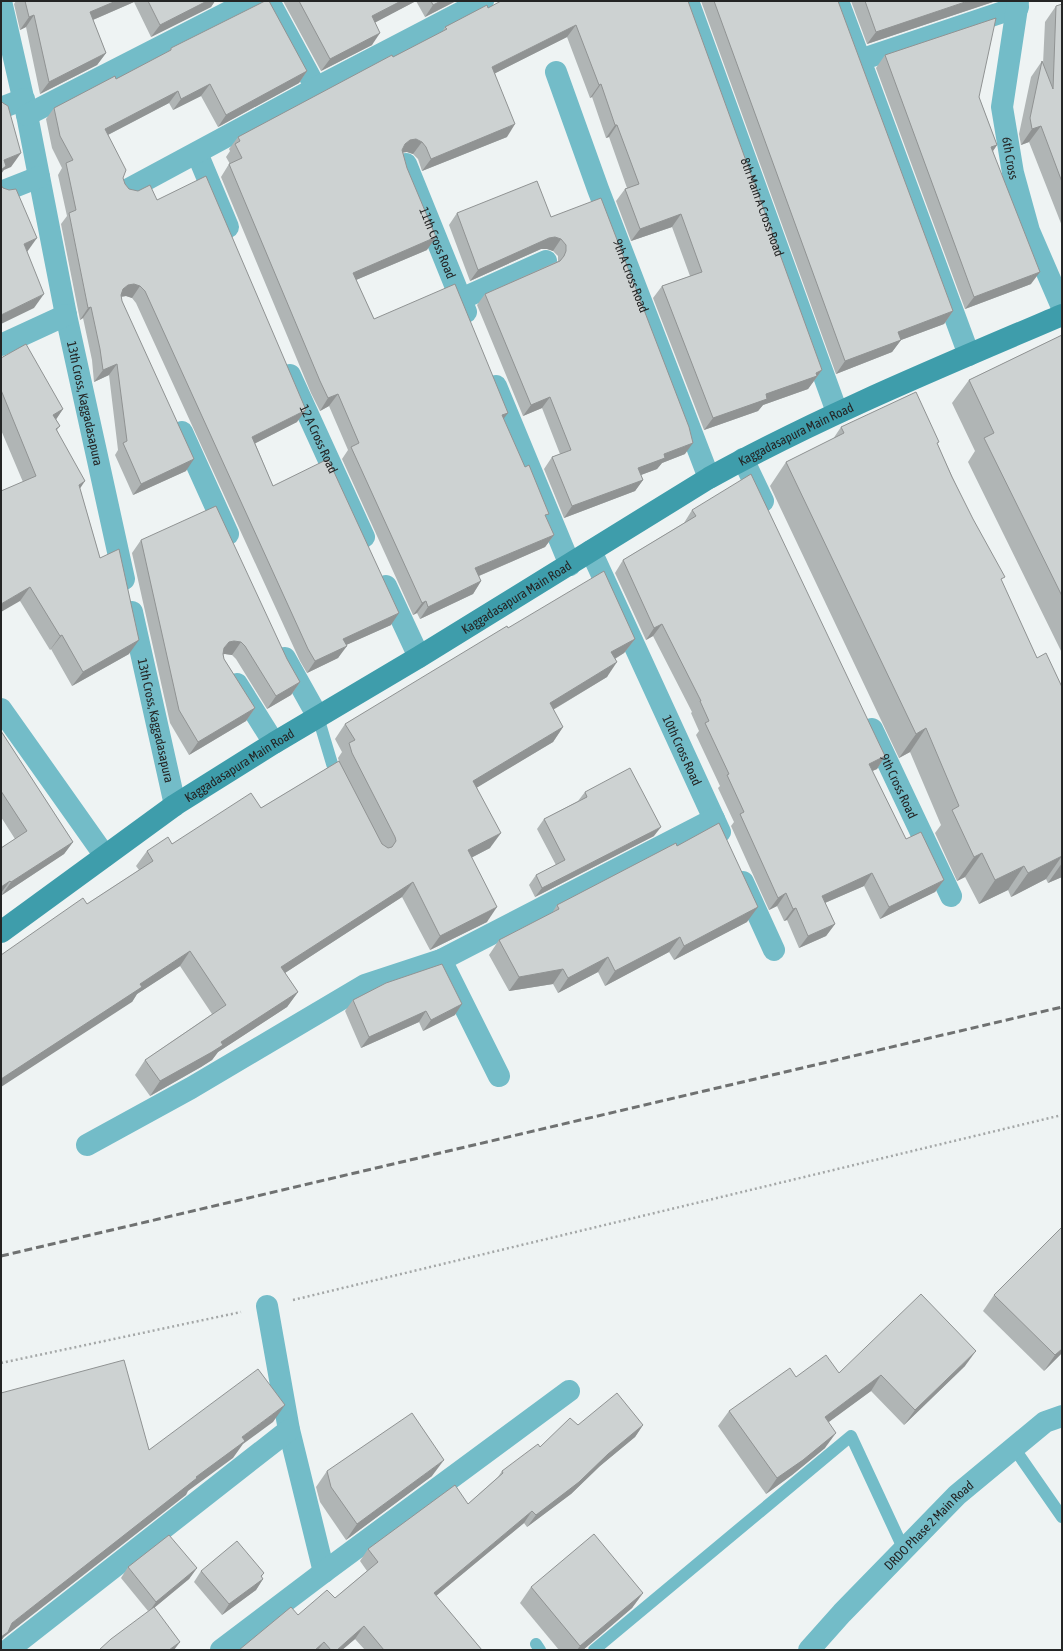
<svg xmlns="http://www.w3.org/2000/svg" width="1063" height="1651" font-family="'Asap Condensed',sans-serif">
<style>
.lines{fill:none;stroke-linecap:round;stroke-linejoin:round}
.path{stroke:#a4a7a7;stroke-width:2.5;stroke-dasharray:2 3;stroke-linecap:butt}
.service{stroke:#73bcc8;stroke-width:12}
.minor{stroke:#73bcc8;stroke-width:22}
.tertiary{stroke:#73bcc8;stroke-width:22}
.secondary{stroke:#3e9dab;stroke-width:22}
.rail{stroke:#6f7171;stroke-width:3;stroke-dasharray:8 4;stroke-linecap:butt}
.wall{fill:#b0b5b5}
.shaded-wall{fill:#909393}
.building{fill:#cdd2d2;stroke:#909393}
.labels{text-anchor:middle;stroke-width:3;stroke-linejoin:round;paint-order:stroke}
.street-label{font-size:13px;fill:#242525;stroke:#eef3f3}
</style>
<rect width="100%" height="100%" fill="#eef3f3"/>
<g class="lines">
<g class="path">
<path d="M293 1300 1062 1115"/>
<path d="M1 1363 241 1312"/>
</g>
<g class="service">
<path d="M318 717 333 767 340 780"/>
<path d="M1014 1448 1062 1517"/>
<path d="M536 1644 540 1650"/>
<path d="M594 1650 851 1436 904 1550"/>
</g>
<g class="minor">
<path id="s1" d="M1 1 27 115 66 315 124 579"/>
<path d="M269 1 316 88"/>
<path id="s2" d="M688 1 837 412"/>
<path d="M838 1 860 60"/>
<path id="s3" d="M556 72 598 189 709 478"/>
<path d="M1 108 24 99"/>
<path d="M27 115 250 1"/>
<path d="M197 153 228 227"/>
<path id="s4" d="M406 164 466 312"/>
<path d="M127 190 316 88 483 1"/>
<path d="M1 192 39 177"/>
<path d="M461 299 546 261"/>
<path d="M1 345 66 315"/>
<path d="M969 355 860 60 1018 7"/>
<path id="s5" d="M290 375 364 537"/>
<path d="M496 386 570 565"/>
<path d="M182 432 228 534"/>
<path d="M743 459 763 501"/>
<path id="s6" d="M591 551 720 832"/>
<path d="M386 586 419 657"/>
<path id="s7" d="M132 612 175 805"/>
<path d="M285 658 318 717"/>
<path d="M237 684 274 743"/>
<path d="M1 709 105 856"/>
<path id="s8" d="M872 729 951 896"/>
<path d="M743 882 774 950"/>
<path d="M441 960 499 1076"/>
<path d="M87 1145 191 1088 365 985 441 960 714 819"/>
<path d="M267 1306 289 1430 324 1572"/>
<path d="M8 1650 289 1430"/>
<path d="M221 1650 324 1572 569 1391"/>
<path id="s9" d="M809 1650 842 1613 957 1495 1045 1422 1062 1416"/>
</g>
<path class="tertiary" id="s10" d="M1018 1 1002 107 1013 173 1029 231 1062 307"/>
<path class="secondary" id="s11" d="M1 932 175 805 274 743 419 657 709 478C823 415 943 366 1062 315"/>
<path class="rail" d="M1 1256 1062 1007"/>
</g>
<g class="wall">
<path d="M16 1H215L211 7 151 37 134 2 93 20 106 53 97 65 40 94 26 27 20 30 14 4Z"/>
<path d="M283 1H416L375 22 372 45 321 71Z"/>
<path d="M416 1H456L425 17Z"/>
<path d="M688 1 822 370 808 389 763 405 758 411 704 430 653 298 662 286 690 276 672 227 631 241 616 201 625 189 627 188 609 137 606 138 592 97 590 98 567 37 495 73 507 137 422 171 418 159 413 154 407 152H403L427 250 356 280 374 319 504 419 554 535 545 547 479 576 481 581 473 594 420 619 417 613 413 615 342 459 348 450 329 406 320 411 311 393 221 177 229 164H230L226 157 230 151 229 149 238 137 442 32 445 27 488 8Z"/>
<path d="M701 1H838L953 311 944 324 901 340 892 352 836 374Z"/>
<path d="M851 1H994L993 2 867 44Z"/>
<path d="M1062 4V226L1029 142 1021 145 1019 134 1031 77 1042 61 1043 64 1045 22 1056 6Z"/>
<path d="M171 48 307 71 299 83 218 127 201 96 173 110 169 103 108 135 125 184 129 189 157 200 297 422 255 443 273 486 391 625 346 645 338 658 307 673 300 661 136 303 132 298 126 296 121 297 122 301 186 471 133 495 115 455 118 450 109 375 94 382 92 360 83 318 80 320 61 224 67 216 58 175 62 168 52 148 46 119 54 108 116 79 169 51Z"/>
<path d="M885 55 979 97 997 145 993 151 1031 284 965 309 876 68Z"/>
<path d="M457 213 551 217 685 454 662 463 657 469 641 475 643 480 635 491 564 518 544 469 552 457 560 454 542 408 523 416 477 305 485 294 558 261V256L553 251 547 249H541L470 281 449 225Z"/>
<path d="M1062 335V653L968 462 975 451 952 403 969 380Z"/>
<path d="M1 358 63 409 56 419 60 426 57 430 80 489 100 558 129 654 72 686 51 649 50 650 20 601 1 491 23 482 1 430Z"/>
<path d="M841 427 937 444 1037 658 1062 687V877L1048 883 1046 879 1011 897 1008 890 979 904 965 877 957 881 935 833 941 825 910 752 899 758 770 486 786 462 833 439Z"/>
<path d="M692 510 885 756 877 769 872 771 906 839 944 880 935 892 880 919 864 886 825 903 835 924 826 936 799 948 787 920 784 921 777 906 769 910 731 826 734 822 718 788 720 786 696 735 699 731 691 713 692 712 653 636 646 640 615 573 623 560 684 523Z"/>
<path d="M141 540 287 659 300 682 291 695 267 709 236 659 232 655 225 654H223L224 659 255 708 246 721 189 755 170 723 132 553Z"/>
<path d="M508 628 635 639 624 653 615 659 607 677 553 710 563 727 553 742 477 787 490 848 471 858 487 922 430 950 402 897 285 973 298 992 287 1007 218 1052 212 1060 201 1067 150 1096 135 1075 145 1060 212 1014 180 966 137 994 132 1002 87 904 139 870 136 866 147 851 172 844 261 808 339 761 338 758 342 752 335 739 345 724Z"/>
<path d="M1 731 73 842 64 854 2 895 1 894V848L15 839 1 817Z"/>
<path d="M585 792 654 836 535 897 529 885 536 875 556 865 537 829 544 819 578 801Z"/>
<path d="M677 846 747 922 674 960 669 952 605 986 598 972 558 993 553 984 509 991 489 955 499 940 552 913 557 905Z"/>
<path d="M353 1000 455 1015 423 1031 419 1022 361 1048 345 1011Z"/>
<path d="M1062 1227V1353L1044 1371 983 1311 994 1295Z"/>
<path d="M965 1366 904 1425 871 1391 828 1422 825 1448 792 1475 766 1494 718 1426 729 1411 796 1377 839 1373Z"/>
<path d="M578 1425H643L635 1437 600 1466 571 1494 527 1527 524 1523 436 1596 482 1650H365L355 1639 342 1650H239L298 1615 335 1598 367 1571 360 1561 368 1549 468 1504 498 1477 502 1471 540 1447Z"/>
<path d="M327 1471 432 1476 346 1540 320 1502 316 1487Z"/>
<path d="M128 1567 197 1568 189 1579 154 1608 148 1611 121 1578Z"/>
<path d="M201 1571 262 1577 263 1579 256 1590 222 1615 194 1582Z"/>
<path d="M531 1587 643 1593 632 1608 583 1650H559L520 1603Z"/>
</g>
<g class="shaded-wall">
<path d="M116 1H134V2L81 25 90 12Z"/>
<path d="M207 1H215L211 7 151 37 160 25Z"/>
<path d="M401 1H416L363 29 372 16Z"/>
<path d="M441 1H456L425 17 433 5Z"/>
<path d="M968 1H994L993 2 867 44 876 32Z"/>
<path d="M34 15 26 27 20 30 29 17Z"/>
<path d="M576 25 567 37 484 79 492 67Z"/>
<path d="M380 33 372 45 321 71 330 59Z"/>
<path d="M106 53 97 65 40 94 49 82Z"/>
<path d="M307 71 299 83 218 127 226 115Z"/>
<path d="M210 84 201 96 173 110 181 99Z"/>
<path d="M601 84 592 97 590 98 599 85Z"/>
<path d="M178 91 169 103 96 141 105 129Z"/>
<path d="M515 124 507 137 422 171 431 159Z"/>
<path d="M615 125H617L609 137 606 138Z"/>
<path d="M1041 126 1029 142 1021 145 1032 129Z"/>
<path d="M416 139 422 142 413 154 407 152 401 153 405 144 410 140Z"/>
<path d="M997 145 988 158 991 147Z"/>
<path d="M21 153 11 167 4 170 1 174V164L4 160Z"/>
<path d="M681 214 672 227 631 241 640 229Z"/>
<path d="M436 237 427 250 344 285 353 273Z"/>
<path d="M555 237 561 239 553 251 547 249H541L470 281 478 270 549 238Z"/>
<path d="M37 238 27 252 24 244Z"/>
<path d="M1040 272 1031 284 965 309 974 297Z"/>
<path d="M134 284 140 286 132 298 126 296 119 297 123 289 128 285Z"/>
<path d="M44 294 34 308 1 324V315Z"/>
<path d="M91 307 83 318 80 320 88 308Z"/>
<path d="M953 311 944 324 901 340 892 352 836 374 845 361 898 332Z"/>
<path d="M117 364 109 375 94 382 103 370Z"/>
<path d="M822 370 808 389 763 405 758 411 704 430 713 418 766 394Z"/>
<path d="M338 394 329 406 320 411 328 398Z"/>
<path d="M550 397 542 408 523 416 531 405Z"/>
<path d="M63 409 53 424V415Z"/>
<path d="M306 410 297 422 244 449 252 437Z"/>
<path d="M508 413 499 425 502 415Z"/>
<path d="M693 443 685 454 662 463 657 469 630 479 638 468 664 454Z"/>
<path d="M194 459 186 471 133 495 141 484Z"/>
<path d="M643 480 635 491 564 518 572 506Z"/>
<path d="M85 481 75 496 79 485Z"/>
<path d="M554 535 545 547 467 581 475 568Z"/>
<path d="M481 581 473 594 420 619 428 607Z"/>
<path d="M30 587 20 601 1 612V604Z"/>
<path d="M426 601 417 613 413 615 422 603Z"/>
<path d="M399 613 391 625 335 650 343 639Z"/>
<path d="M662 624 653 636 646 640 654 628Z"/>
<path d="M62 635 51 649 50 650 60 636Z"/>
<path d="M635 639 624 653 601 667 611 652Z"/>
<path d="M139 640 129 654 72 686 83 672Z"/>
<path d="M234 641 241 642 232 655 225 654 220 655 224 648 229 642Z"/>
<path d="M347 646 338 658 307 673 315 661Z"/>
<path d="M617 662 607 677 539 718 550 703Z"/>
<path d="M300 682 291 695 267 709 276 696Z"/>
<path d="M255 708 246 721 189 755 198 742Z"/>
<path d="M563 727 553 742 463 796 473 781Z"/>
<path d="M926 728 910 752 899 758 916 734Z"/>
<path d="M885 756 877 769 861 776 869 764Z"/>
<path d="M661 827 654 836 535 897 542 888Z"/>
<path d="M501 833 490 848 457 865 468 850Z"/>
<path d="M73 842 64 854 2 895 11 882Z"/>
<path d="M982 853 965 877 957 881 974 857Z"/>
<path d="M1062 856 1046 879 1011 897 1028 873Z"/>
<path d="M1062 863V877L1048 883Z"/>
<path d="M1024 866 1008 890 979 904 995 880Z"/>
<path d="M872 873 864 886 813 908 822 896Z"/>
<path d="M944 880 935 892 880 919 889 907Z"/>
<path d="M10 881 1 893V887Z"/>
<path d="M413 882 402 897 271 982 281 967Z"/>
<path d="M786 893 777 906 769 910 778 898Z"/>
<path d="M497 907 487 922 430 950 440 936Z"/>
<path d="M758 907 747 922 674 960 684 946Z"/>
<path d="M796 908 787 920 784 921 793 909Z"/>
<path d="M835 924 826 936 799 948 808 936Z"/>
<path d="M680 937 669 952 605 986 615 971Z"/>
<path d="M190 951 180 966 137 994 132 1002 1 1087V1079L140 984Z"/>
<path d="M608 957 598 972 558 993 568 978Z"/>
<path d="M563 969 553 984 509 991 519 977Z"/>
<path d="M298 992 287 1007 218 1052 212 1060 201 1067 150 1096 160 1081Z"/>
<path d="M462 1004 455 1015 423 1031 431 1020Z"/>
<path d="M426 1011 419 1022 361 1048 369 1037Z"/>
<path d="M1062 1349V1353L1044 1371 1055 1355Z"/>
<path d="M976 1351 965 1366 904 1425 915 1410Z"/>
<path d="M881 1375 871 1391 814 1433 825 1417Z"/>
<path d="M285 1405 273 1422 243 1444 233 1458 188 1491 186 1495 4 1637 1 1641V1637L12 1623 196 1477 242 1437Z"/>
<path d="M643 1425 635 1437 600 1466 571 1494 527 1527 536 1515 608 1454Z"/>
<path d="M836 1433 825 1448 792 1475 766 1494 777 1478Z"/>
<path d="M444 1460 432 1476 346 1540 357 1524Z"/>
<path d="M532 1511 524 1523 425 1605 434 1593Z"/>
<path d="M197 1568 189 1579 149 1612 156 1602Z"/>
<path d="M264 1573 257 1583 263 1579 256 1590 222 1615 229 1604Z"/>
<path d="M643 1593 632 1608 583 1650H577L580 1646Z"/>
<path d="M364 1626 355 1639 342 1650H337Z"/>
<path d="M180 1642 174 1650H169Z"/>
<path d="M324 1642 318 1650H315Z"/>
</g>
<g class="building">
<path d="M25 1H116L90 12 106 53 49 82 34 15 29 17Z"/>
<path d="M148 1H207L160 25Z"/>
<path d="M265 1H269L307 71 226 115 210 84 181 99 178 91 105 129 126 170 123 178 125 184 129 189 138 191 150 185 157 200 206 176 306 410 252 437 273 486 328 459 399 613 343 639 347 646 315 661 308 649 145 291 140 286 134 284 128 285 123 289 121 295 122 301 194 459 141 484 123 443 127 441 117 364 103 370 100 349 91 307 88 308 69 213 76 210 66 163 73 160 60 136 54 108 115 76 116 79 171 50V48Z"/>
<path d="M299 1H401L372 16 380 33 330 59Z"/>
<path d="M431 1H441L433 5Z"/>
<path d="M501 1H688L822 370 816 373 817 376 766 394 767 399 713 418 662 286 702 272 681 214 640 229 625 189 639 184 617 125H615L601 84 599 85 576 25 492 67 515 124 431 159 426 147 422 142 416 139 410 140 405 144 402 150 407 168 436 237 353 273 374 319 455 284 508 413 502 415 525 467 529 465 549 514 545 515 554 535 475 568 481 581 428 607 426 601 422 603 351 447 359 443 338 394 328 398 320 381 229 164 242 158 235 144 240 141 238 137 392 55 393 57 447 29 445 27 487 5 488 8Z"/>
<path d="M714 1H838L953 311 898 332 901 340 845 361Z"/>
<path d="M865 1H968L876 32Z"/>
<path d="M1062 4V182L1041 126 1032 129 1030 118 1042 61 1053 89 1056 6Z"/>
<path d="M996 18 979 97 997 145 991 147 1040 272 974 297 885 55Z"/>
<path d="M1 101 3 103 8 106 21 153 4 160 6 166 1 170Z"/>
<path d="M537 181 551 217 601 198 689 427 693 443 664 454 665 458 638 468 643 480 572 506 552 457 571 450 550 397 531 405 485 294 560 261 564 256 566 251V245L561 239 555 237 549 238 478 270 457 213Z"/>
<path d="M1 185 3 188 9 190 16 189 37 238 24 244 44 294 1 315Z"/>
<path d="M1062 335V596L984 438 994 433 969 380Z"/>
<path d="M26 344 63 409 53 415 60 426 56 429 85 481 79 485 100 558 119 549 139 640 83 672 62 635 60 636 30 587 1 604V491L36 476 1 390V358Z"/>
<path d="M916 392 939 442 937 443 952 477 973 519 1005 577 1001 579 1037 658 1046 653 1062 687V856L1028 873 1024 866 995 880 982 853 974 857 952 810 959 806 926 728 916 734 786 462 844 433 841 427Z"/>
<path d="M751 474 885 756 869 764 906 839 921 832 944 880 889 907 872 873 822 896 835 924 808 936 796 908 793 909 786 893 778 898 740 814 744 812 727 775 729 774 705 723 709 721 700 701H701L662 624 654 628 623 560 696 516 692 510Z"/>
<path d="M216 506 287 659 300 682 276 696 245 646 241 642 234 641 229 642 224 648 223 654 224 659 255 708 198 742 179 710 141 540Z"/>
<path d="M604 571 635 639 611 652 617 662 550 703 563 727 473 781 501 833 468 850 497 907 440 936 413 882 281 967 298 992 221 1042 223 1045 212 1052 160 1081 145 1060 226 1005 190 951 140 984 142 987 1 1079V955L83 898 87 904 153 861 147 851 168 837 172 844 251 793 261 808 339 761 382 844 388 848 392 847 396 841 395 837 352 753 349 743 355 740 345 724 507 626 508 628Z"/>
<path d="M1 731 73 842 11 882 10 881 1 887V848L27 831 1 791Z"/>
<path d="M630 768 661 827 542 888 536 875 565 860 544 819 587 797 585 792Z"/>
<path d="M719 823 758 907 684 946 680 937 615 971 608 957 568 978 563 969 519 977 499 940 559 909 557 905 676 843 677 846Z"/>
<path d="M442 964 462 1004 431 1020 426 1011 369 1037 353 1000 386 983Z"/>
<path d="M1062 1227V1349L1055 1355 994 1295Z"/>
<path d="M921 1294 976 1351 915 1410 881 1375 825 1417 836 1433 803 1460 777 1478 729 1411 790 1368 796 1377 826 1355 839 1373Z"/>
<path d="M124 1360 149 1450 258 1369 285 1405 242 1437 245 1441 196 1477 197 1478 12 1623 8 1632 1 1637V1393Z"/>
<path d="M617 1393 643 1425 608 1454 579 1482 536 1515 532 1511 434 1593 482 1650H384L364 1626 337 1650H331L324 1642 315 1650H239L291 1607 298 1615 327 1590 335 1598 378 1562 368 1549 455 1485 468 1504 503 1473 502 1471 538 1444 540 1447 570 1418 578 1425Z"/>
<path d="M412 1413 444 1460 357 1524 331 1487 327 1471Z"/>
<path d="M594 1534 643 1593 580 1646 531 1587Z"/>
<path d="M169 1535 197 1568 156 1602 128 1567Z"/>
<path d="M237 1541 264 1573 261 1576 263 1579 229 1604 201 1571Z"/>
<path d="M154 1607 180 1642 169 1650H99L111 1639Z"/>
</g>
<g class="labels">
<g class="street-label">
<text dy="5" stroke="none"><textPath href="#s10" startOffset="159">6th Cross</textPath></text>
<text dy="5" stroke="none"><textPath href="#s2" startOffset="219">8th Main A Cross Road</textPath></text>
<text dy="5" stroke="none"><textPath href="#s4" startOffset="85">11th Cross Road</textPath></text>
<text dy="5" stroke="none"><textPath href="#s3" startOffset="217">9th A Cross Road</textPath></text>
<text dy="5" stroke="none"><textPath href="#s1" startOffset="411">13th Cross, Kaggadasapura</textPath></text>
<text dy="5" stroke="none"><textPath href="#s11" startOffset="939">Kaggadasapura Main Road</textPath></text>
<text dy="5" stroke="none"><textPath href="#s5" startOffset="70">12 A Cross Road</textPath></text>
<text dy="5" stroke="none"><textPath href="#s11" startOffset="615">Kaggadasapura Main Road</textPath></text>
<text dy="5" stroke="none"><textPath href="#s7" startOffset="111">13th Cross, Kaggadasapura</textPath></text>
<text dy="5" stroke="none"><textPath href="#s6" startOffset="219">10th Cross Road</textPath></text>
<text dy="5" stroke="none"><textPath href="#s11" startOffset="291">Kaggadasapura Main Road</textPath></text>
<text dy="5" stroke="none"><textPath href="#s8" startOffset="63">9th Cross Road</textPath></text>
<text dy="5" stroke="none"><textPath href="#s9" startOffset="173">DRDO Phase 2 Main Road</textPath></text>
</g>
</g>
<rect width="1063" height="1651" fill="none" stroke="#242525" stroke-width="4"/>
</svg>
